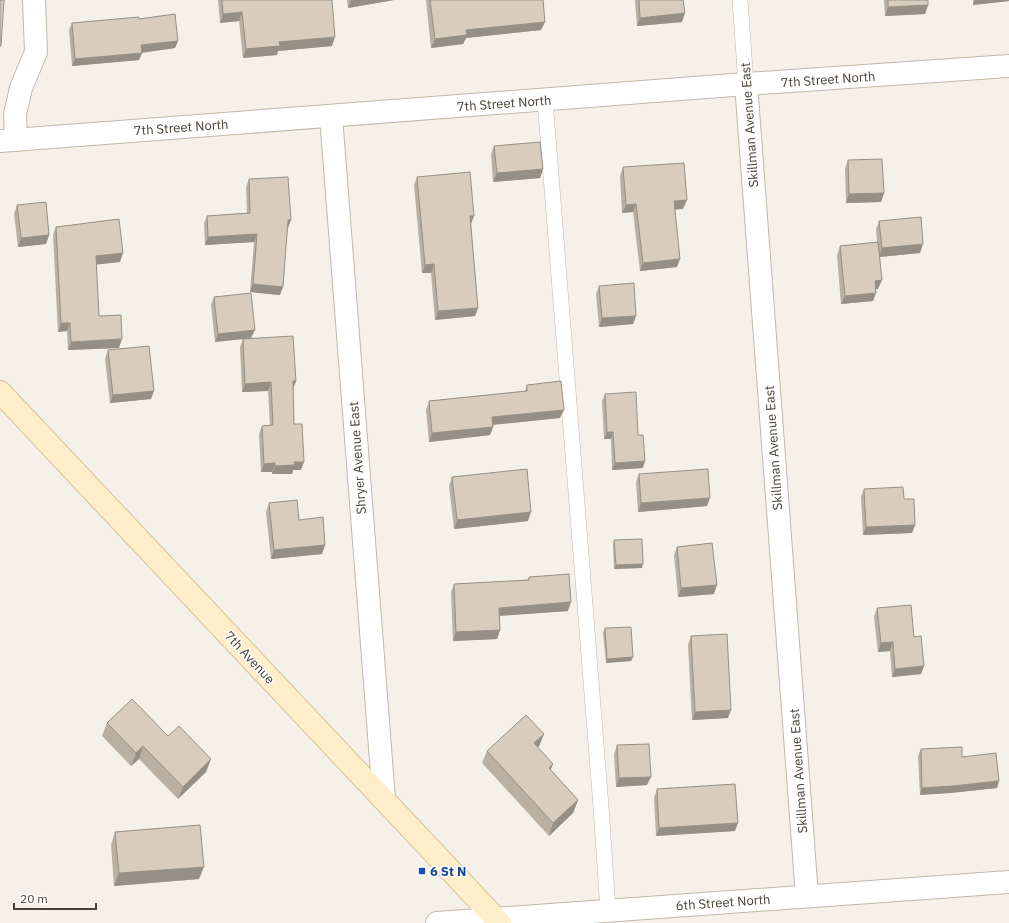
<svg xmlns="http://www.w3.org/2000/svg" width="1009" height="923" font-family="'IBM Plex Sans',sans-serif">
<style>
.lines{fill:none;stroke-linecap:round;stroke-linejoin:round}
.lane-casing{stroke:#c1b8ab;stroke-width:16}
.street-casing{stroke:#c1b8ab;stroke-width:24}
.secondary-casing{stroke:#d7c298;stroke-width:24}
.lane{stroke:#fff;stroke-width:15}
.street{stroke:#fff;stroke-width:22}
.secondary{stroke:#ffeec9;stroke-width:22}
.wall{fill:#b9afa3}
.shaded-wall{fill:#968f85}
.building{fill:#d7ccbe;stroke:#968f85}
.transit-dot{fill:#1a4fb4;stroke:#fff;stroke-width:1.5}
.labels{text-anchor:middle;stroke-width:3;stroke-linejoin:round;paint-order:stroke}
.street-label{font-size:13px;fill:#494137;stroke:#fff}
.transit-label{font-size:13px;font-weight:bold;fill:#164399;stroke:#fff;text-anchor:start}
</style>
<rect width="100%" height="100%" fill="#f5f1e9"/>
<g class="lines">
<g class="lane-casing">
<g id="lane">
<path d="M740 0 746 84"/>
<path d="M545 100 601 807 608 911"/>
</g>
</g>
<g class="street-casing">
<g id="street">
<path d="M746 84 807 896"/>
<path d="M331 116 384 799"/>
<path d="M16 140 15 114 21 88 36 52 34 0"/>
<path d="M0 141 746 84 1009 66"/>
<path d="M437 923 1009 882"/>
</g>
</g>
<g class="secondary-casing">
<path id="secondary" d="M0 392 500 923"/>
</g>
<use href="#lane" class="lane"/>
<use href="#street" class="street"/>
<use href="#secondary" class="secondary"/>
</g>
<g class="wall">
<path d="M218 0H332V46L278 51 277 55 243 58 239 21 220 23Z"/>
<path d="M347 0H394L348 8Z"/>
<path d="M426 0H543L545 22 541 30 466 38 463 44 431 48Z"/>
<path d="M635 0H683L682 22 637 26Z"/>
<path d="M884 0H928V5L925 14 885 16Z"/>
<path d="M973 0H1009V1L973 5Z"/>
<path d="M139 19 178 41 175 48 142 53 139 60 72 66 69 30 72 23Z"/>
<path d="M494 146 543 169 540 178 493 182 491 154Z"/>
<path d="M848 160 884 193 881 202 846 203 845 169Z"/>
<path d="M623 167 683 209H675L677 267 640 271 633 212 622 213 620 176Z"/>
<path d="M417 177 471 224 478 308 475 316 435 320 431 273H422L414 185Z"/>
<path d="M249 179 288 228 280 295 250 292 254 242 205 245 204 223 207 216 247 213 246 187Z"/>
<path d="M17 205 49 235 46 244 18 247 14 214Z"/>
<path d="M879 221 920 253 880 257 878 289H876L873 301 841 304 837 255 840 246 877 242 876 229Z"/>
<path d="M56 227 120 262 96 264 99 316 119 348 68 350 67 331 58 332 53 235Z"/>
<path d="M599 286 636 316 633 324 599 327 596 294Z"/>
<path d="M214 297 255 330 251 338 296 381 293 389 294 424 301 470H293L292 474H272V472H261L259 434 262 426H270L268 391 242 392 240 347 243 339 215 342 211 305Z"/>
<path d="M108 350 151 399 110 403 105 359Z"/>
<path d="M527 385 560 418 493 425V427L490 435 429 442 426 410 429 401 525 391Z"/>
<path d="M605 394 638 435 643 468 612 470 611 439H604L602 401Z"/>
<path d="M639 474 707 506 638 512 636 482Z"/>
<path d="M452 477 528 521 454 529 449 486Z"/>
<path d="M864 489 904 499 915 525 912 533 863 535 861 497Z"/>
<path d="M269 503 299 520 325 545 322 554 271 559 266 512Z"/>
<path d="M614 540 642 568 614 569 613 545Z"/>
<path d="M677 547 714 594 678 597 674 555Z"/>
<path d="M529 577 568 611 499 616 500 630 497 639 453 641 451 592 454 584 528 580Z"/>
<path d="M877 608 914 637 924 666 921 674 892 677 890 651 878 652 874 617Z"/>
<path d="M605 628 633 657 631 661 606 663 603 633Z"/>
<path d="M691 636 728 718 692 720 688 645Z"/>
<path d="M107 723 168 736 211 759 206 772 178 799 139 759 131 766 102 736Z"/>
<path d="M544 734 539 746 538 748 551 770 578 800 573 813 549 836 482 763 487 751Z"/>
<path d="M617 745 647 785 616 787 614 754Z"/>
<path d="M921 749 962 757 999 781 997 788 950 793 920 795 918 756Z"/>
<path d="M657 789 735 831 656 836 654 798Z"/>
<path d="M115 832 199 879 114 886 111 845Z"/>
</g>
<g class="shaded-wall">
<path d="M351 0H394L348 8Z"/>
<path d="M975 0H1009V1L973 5Z"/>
<path d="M928 5 925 14 885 16 888 7Z"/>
<path d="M242 12 239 21 220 23 223 14Z"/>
<path d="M685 13 682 22 637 26 640 18Z"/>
<path d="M545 22 541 30 466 38 463 44 431 48 435 39 466 30Z"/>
<path d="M335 37 332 46 278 51 277 55 243 58 246 49 279 42Z"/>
<path d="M178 41 175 48 139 53H142L139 60 72 66 75 59 141 45Z"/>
<path d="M543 169 540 178 493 182 497 173Z"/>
<path d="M884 193 881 202 846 203 849 194Z"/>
<path d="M687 200 683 209 671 210 674 201Z"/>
<path d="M636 204 633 212 622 213 626 205Z"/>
<path d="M470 216H474L471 224Z"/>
<path d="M288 220H291L288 228Z"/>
<path d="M257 234 254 242 205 245 208 237Z"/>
<path d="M49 235 46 244 18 247 21 238Z"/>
<path d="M923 244 920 253 879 257 882 248Z"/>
<path d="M123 253 120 262 93 265 96 256Z"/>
<path d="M680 259 677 267 640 271 643 263Z"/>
<path d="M434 264 431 273H422L425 265Z"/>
<path d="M882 280 878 289H872L875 281Z"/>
<path d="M253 284 283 287 280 295 250 292Z"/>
<path d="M876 293 873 301 841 304 845 296Z"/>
<path d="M478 308 475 316 435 320 438 311Z"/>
<path d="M636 316 633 324 599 327 602 318Z"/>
<path d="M61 323H70L67 331 58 332Z"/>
<path d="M255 330 251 338 215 342 218 334Z"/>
<path d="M122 339 119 348 68 350 71 342Z"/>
<path d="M293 381H296L293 389Z"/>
<path d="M271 382 268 391 242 392 245 384Z"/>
<path d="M154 391 151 399 110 403 113 395Z"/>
<path d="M564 410 560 418 489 425 492 417Z"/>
<path d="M493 427 490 435 429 442 432 433Z"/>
<path d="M607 432H613L611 439H604Z"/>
<path d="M645 461 643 468 612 470 615 463Z"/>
<path d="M294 462H304L301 470H293L292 474H272L275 466Z"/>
<path d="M275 463 272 472H261L264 464Z"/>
<path d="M710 498 707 506 638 512 641 503Z"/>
<path d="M531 512 528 521 454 529 457 520Z"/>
<path d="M915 525 912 533 863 535 866 527Z"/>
<path d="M325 545 322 554 271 559 274 550Z"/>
<path d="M643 564 642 568 614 569 616 565Z"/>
<path d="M717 585 714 594 678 597 681 588Z"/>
<path d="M571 602 568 611 496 616 499 608Z"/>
<path d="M500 630 497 639 453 641 456 632Z"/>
<path d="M893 642 890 651 878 652 881 643Z"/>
<path d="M633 657 631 661 606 663 607 659Z"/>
<path d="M924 666 921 674 892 677 895 669Z"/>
<path d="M731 710 728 718 692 720 695 712Z"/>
<path d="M544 734 539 746 529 756 534 743Z"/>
<path d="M143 746 139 759 131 766 136 753Z"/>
<path d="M211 759 206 772 178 799 183 787Z"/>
<path d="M553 764 548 777 549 768Z"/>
<path d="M651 777 647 785 616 787 619 778Z"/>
<path d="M999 781 997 788 950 793 920 795 922 788Z"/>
<path d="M578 800 573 813 549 836 553 823Z"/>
<path d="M738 823 735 831 656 836 659 828Z"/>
<path d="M204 867 199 879 114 886 119 873Z"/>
</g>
<g class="building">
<path d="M0 0H4L1 46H0Z"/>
<path d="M222 0H332L335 37 279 42 280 46 246 49 242 12 223 14Z"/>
<path d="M430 0H543L545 22 466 30 467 35 435 39Z"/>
<path d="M639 0H683L685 13 640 18Z"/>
<path d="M888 0H928V5L888 7Z"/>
<path d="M175 14 178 41 141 45 142 53 75 59 72 23 139 17V19Z"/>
<path d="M540 142 543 169 497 173 494 146Z"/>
<path d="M882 159 884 193 849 194 848 160Z"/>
<path d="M684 163 687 200 674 201 680 259 643 263 636 204 626 205 623 167Z"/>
<path d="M470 172 474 216H470L478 308 438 311 434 264 425 265 417 177Z"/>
<path d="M288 177 291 220H288L283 287 253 284 257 234 208 237 207 216 250 213 249 179Z"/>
<path d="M46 202 49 235 21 238 17 205Z"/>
<path d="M921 217 923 244 882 248 879 221Z"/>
<path d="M119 219 123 253 96 256 99 316 121 315 122 339 71 342 70 323H61L56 227Z"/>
<path d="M878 242 882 280 875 281 876 293 845 296 840 246Z"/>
<path d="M634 283 636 316 602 318 599 286Z"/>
<path d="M251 293 255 330 218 334 214 297Z"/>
<path d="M293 336 296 381H293L294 424H302L304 462H294L295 465 275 466V463L264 464 262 426 273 425 271 382 245 384 243 339Z"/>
<path d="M149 346 154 391 113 395 108 350Z"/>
<path d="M561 381 564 410 492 417 493 427 432 433 429 401 527 391V385Z"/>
<path d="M636 392 638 435H643L645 461 615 463 613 432H607L605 394Z"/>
<path d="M527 469 531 512 457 520 452 477Z"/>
<path d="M708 469 710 498 641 503 639 474Z"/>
<path d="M903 487 904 499H914L915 525 866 527 864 489Z"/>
<path d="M297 500 299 520 323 517 325 545 274 550 269 503Z"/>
<path d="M642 539 643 564 616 565 614 540Z"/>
<path d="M712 543 717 585 681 588 677 547Z"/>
<path d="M569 574 571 602 499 608 500 630 456 632 454 584 529 580V577Z"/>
<path d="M911 605 914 637 921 636 924 666 895 669 893 642 881 643 877 608Z"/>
<path d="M631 627 633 657 607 659 605 628Z"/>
<path d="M727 634 731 710 695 712 691 636Z"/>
<path d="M132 699 168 736 179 726 211 759 183 787 143 746 136 753 107 723Z"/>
<path d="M526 715 544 734 534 743 553 764 549 768 578 800 553 823 487 751Z"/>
<path d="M649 744 651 777 619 778 617 745Z"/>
<path d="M962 747V757L996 753 999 781 953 786 922 788 921 749Z"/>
<path d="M735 784 738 823 659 828 657 789Z"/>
<path d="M200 825 204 867 119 873 115 832Z"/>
</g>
<rect class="transit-dot" x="418" y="867" width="8" height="8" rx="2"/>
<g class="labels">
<g class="street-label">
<text transform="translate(828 79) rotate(-4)" y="5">7th Street North</text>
<text transform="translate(504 103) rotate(-4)" y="5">7th Street North</text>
<text transform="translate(749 125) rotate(-94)" y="5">Skillman Avenue East</text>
<text transform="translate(181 127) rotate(-4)" y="5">7th Street North</text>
<text transform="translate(773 448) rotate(-94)" y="5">Skillman Avenue East</text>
<text transform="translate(357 458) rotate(-94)" y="5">Shryer Avenue East</text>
<text transform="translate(250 657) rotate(47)" y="5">7th Avenue</text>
<text transform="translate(798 771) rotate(-94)" y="5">Skillman Avenue East</text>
<text transform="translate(723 902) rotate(-4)" y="5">6th Street North</text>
</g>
<g class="transit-label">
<text x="430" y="876">6 St N</text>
</g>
</g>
<path d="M14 903v6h82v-6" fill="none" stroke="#494137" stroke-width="2"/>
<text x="20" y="903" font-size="12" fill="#494137" stroke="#ffffff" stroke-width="3" paint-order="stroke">20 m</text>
</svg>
